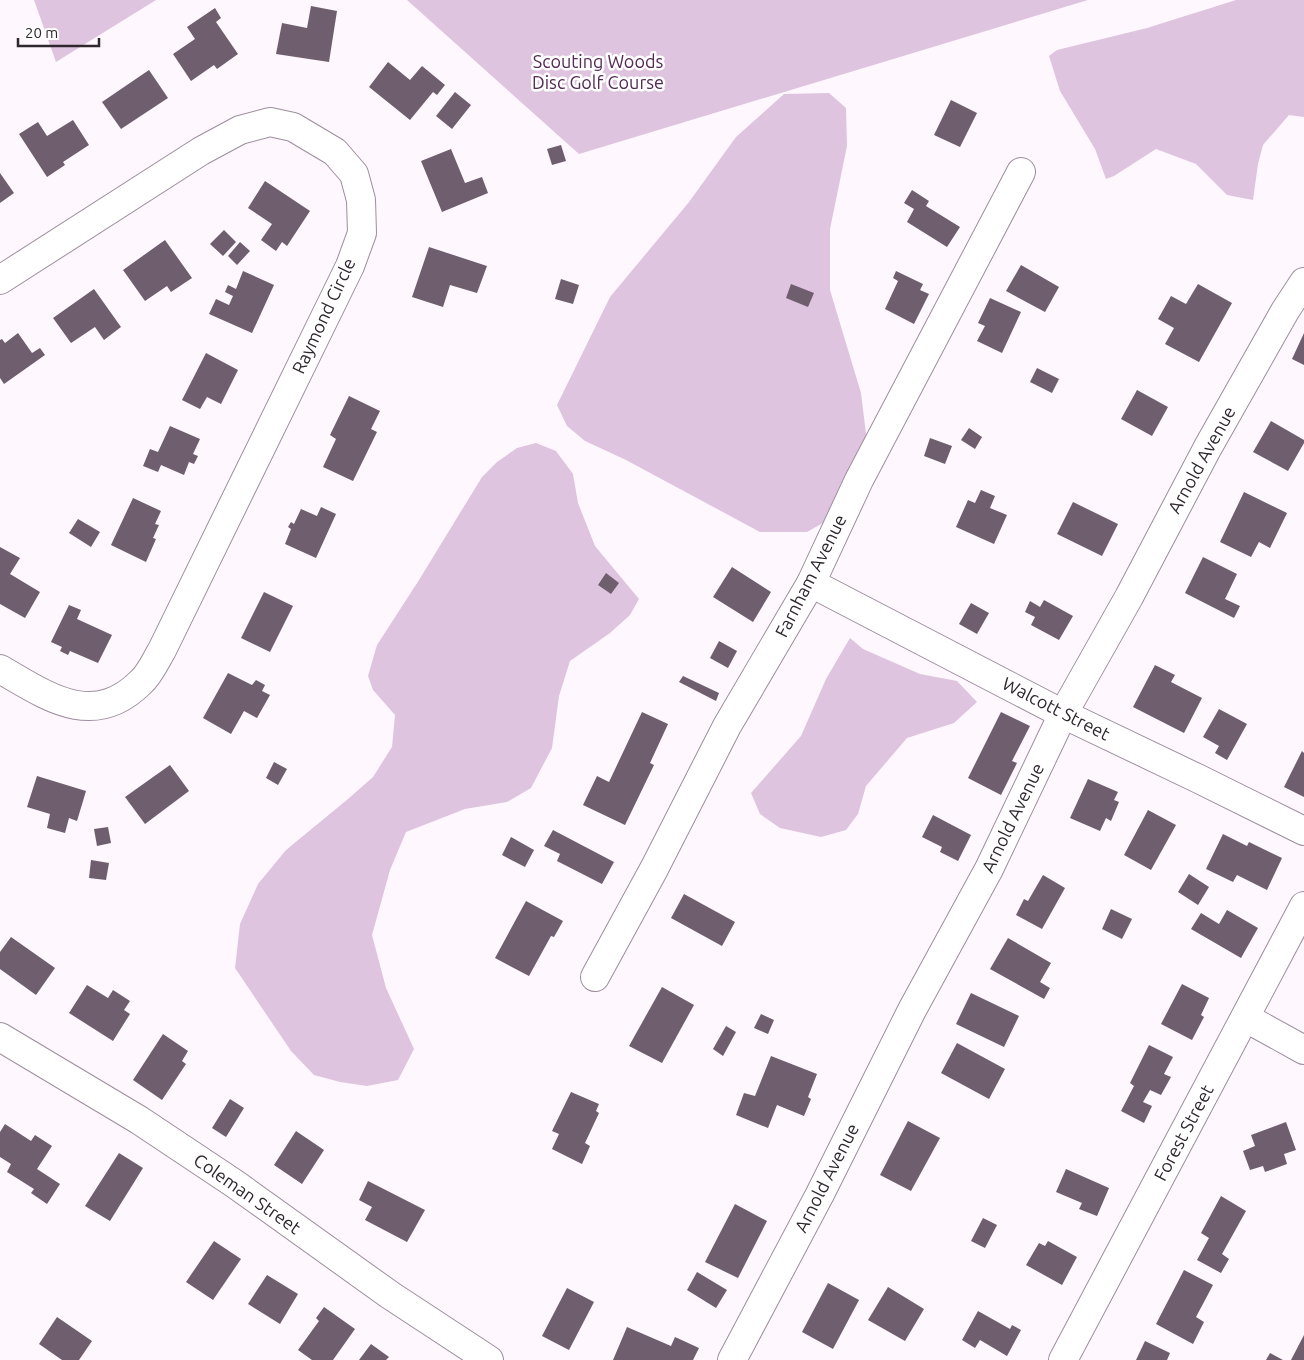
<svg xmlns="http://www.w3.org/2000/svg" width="1304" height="1360" font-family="Ubuntu,sans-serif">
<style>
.green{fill:#dfc4df}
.building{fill:#6e5e6e}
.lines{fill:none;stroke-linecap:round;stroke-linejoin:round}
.minor-casing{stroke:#9e8d9e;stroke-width:30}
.tertiary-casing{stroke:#9e8d9e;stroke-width:30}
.minor{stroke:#fff;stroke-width:28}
.tertiary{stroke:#fff;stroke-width:28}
.labels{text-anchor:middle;stroke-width:5;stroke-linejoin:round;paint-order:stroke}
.park-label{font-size:18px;fill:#542955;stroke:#fff}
.street-label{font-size:18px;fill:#2e282e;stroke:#fff}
</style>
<rect width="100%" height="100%" fill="#fef7fe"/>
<g class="green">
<path d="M34 0H156L56 62Z"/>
<path d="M407 0H1088L579 154Z"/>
<path d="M1236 0H1304V117L1289 115 1263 145 1258 164 1253 200 1227 195 1196 164 1156 149 1114 176 1106 179 1095 149 1060 91 1049 56 1057 50 1147 28Z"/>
<path d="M829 93 846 108 847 146 830 229V290L861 393 868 450 849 508 807 532H760L626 460 585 441 567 426 557 405 610 297 689 202 736 137 784 94Z"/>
<path d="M536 443 556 451 573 474 578 503 595 546 639 599 630 615 610 633 570 661 559 696 552 748 531 788 507 802 465 809 406 832 390 870 372 935 386 988 414 1049 398 1080 367 1086 340 1082 314 1075 291 1051 235 968 240 924 258 884 286 850 348 799 373 777 392 747 395 715 373 690 368 676 377 645 419 580 482 477 497 462 517 448Z"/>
<path d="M850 638 863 649 920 674 957 681 977 702 954 723 907 738 866 786 858 814 846 830 821 837 780 828 760 814 751 793 801 736 826 679Z"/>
</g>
<g class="building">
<path d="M311 6 337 11 329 62 276 54 282 23 307 28Z"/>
<path d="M215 8 221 18 216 22 238 54 217 69 214 65 191 81 173 54 195 39 187 27Z"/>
<path d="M388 62 410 80 422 66 445 85 437 95 433 92 410 120 369 87Z"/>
<path d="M149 70 168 98 121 129 102 102Z"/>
<path d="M455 92 471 105 452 129 436 116Z"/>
<path d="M951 100 977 113 960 147 934 135Z"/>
<path d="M73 120 89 145 63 162 65 165 47 177 19 134 38 122 47 136Z"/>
<path d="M561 145 566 161 552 165 547 149Z"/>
<path d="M451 149 465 183 482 177 488 193 442 212 421 161Z"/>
<path d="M0 173 14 193 0 203Z"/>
<path d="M265 181 310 211 287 246 282 242 276 251 261 240 272 224 248 208Z"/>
<path d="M912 190 929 201 926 206 960 227 947 247 907 222 914 209 904 203Z"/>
<path d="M224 230 236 242 223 256 210 244Z"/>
<path d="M165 240 192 278 171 292 167 286 145 301 123 270Z"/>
<path d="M240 242 250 251 237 265 228 256Z"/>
<path d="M429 247 487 266 477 293 450 285 443 307 412 297Z"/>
<path d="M1021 265 1059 287 1045 312 1006 291Z"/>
<path d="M243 271 274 285 252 333 209 314 216 299 229 305 233 296 225 292 228 285 236 289Z"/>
<path d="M896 271 923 284 920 290 929 294 914 324 885 309 898 281 893 278Z"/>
<path d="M561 279 579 285 573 304 555 299Z"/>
<path d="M791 284 814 293 808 307 786 298Z"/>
<path d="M1198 284 1232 303 1199 362 1165 344 1174 328 1158 319 1171 296 1186 304Z"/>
<path d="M94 289 121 327 104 340 95 327 71 343 53 318Z"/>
<path d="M990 298 1021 312 1002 353 977 341 985 326 978 323Z"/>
<path d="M18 333 32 353 40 348 45 355 4 384 0 378V340L2 339 5 343Z"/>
<path d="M1304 333V365L1292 359Z"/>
<path d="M206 353 238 370 221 404 207 397 200 409 182 400Z"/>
<path d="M1037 368 1059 379 1052 393 1030 382Z"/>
<path d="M1137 390 1168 407 1152 436 1121 419Z"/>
<path d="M349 396 380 411 371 429 377 432 353 481 323 467 336 439 330 435Z"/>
<path d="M1271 421 1304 440V443L1288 471 1253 452Z"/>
<path d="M170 426 200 439 193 454 198 456 194 464 189 462 184 475 161 465 158 472 143 466 150 449 158 452Z"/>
<path d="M969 428 982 437 975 449 961 440Z"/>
<path d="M930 438 952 446 945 464 924 456Z"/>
<path d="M981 490 995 496 990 508 1007 515 994 544 956 527 968 500 975 503Z"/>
<path d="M1244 492 1287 513 1270 548 1259 542 1251 557 1220 542Z"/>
<path d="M133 498 161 511 155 524 159 525 153 538 156 539 146 562 111 545Z"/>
<path d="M1073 502 1118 524 1102 556 1057 534Z"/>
<path d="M321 507 336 514 316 558 285 544 291 529 288 527 291 522 294 524 301 509 317 516Z"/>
<path d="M78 519 100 532 91 547 69 533Z"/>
<path d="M0 547 20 558 10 574 40 592 25 618 0 604Z"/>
<path d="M1203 557 1237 574 1225 599 1240 606 1234 618 1185 593Z"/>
<path d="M732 567 771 592 753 622 713 597Z"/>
<path d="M606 573 619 583 611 594 598 585Z"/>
<path d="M264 592 293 606 270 652 241 638Z"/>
<path d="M1044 600 1073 616 1059 640 1031 625 1035 617 1025 612 1030 601 1040 607Z"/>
<path d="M971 603 989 613 977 634 959 624Z"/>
<path d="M69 605 81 610 77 619 112 635 98 663 70 651 68 655 60 651 62 647 51 642Z"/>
<path d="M719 641 737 651 728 668 710 658Z"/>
<path d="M1155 665 1175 675 1171 682 1202 698 1184 733 1133 707Z"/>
<path d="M228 673 252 685 256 680 265 685 262 691 270 695 257 718 244 711 231 734 203 718Z"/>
<path d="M683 676 719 693 716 701 679 682Z"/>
<path d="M1219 709 1247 724 1227 760 1215 753 1219 746 1203 737Z"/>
<path d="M642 712 668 724 650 763 654 765 625 825 583 805 597 776 609 782Z"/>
<path d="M1001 712 1030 726 1012 761 1017 763 1001 795 968 778Z"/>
<path d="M1302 751 1304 753V797L1284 787Z"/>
<path d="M274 762 287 769 278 785 266 778Z"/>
<path d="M170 765 189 791 145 824 125 797Z"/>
<path d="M37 776 86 791 77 821 69 818 65 833 47 828 50 814 27 807Z"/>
<path d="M1088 779 1118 792 1114 800 1119 802 1111 821 1106 818 1100 831 1070 818Z"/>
<path d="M1148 810 1176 825 1151 870 1124 855Z"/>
<path d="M933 815 971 835 958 861 940 852 942 847 922 837Z"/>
<path d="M108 827 111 843 97 846 94 829Z"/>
<path d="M553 830 614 862 602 884 557 861 560 854 544 846Z"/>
<path d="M1223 834 1247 846 1249 842 1282 858 1267 890 1237 875 1233 882 1206 869Z"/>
<path d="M511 837 534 850 525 867 502 855Z"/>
<path d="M91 860 109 863 106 880 89 878Z"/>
<path d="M1189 874 1209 887 1198 905 1178 892Z"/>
<path d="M1043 875 1065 888 1042 929 1016 915 1024 899 1028 901Z"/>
<path d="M684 894 735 922 722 946 671 918Z"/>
<path d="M526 901 563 921 554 937 551 936 529 976 495 958Z"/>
<path d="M1111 909 1132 919 1122 939 1102 929Z"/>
<path d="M1227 910 1258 928 1241 958 1191 929 1201 913 1219 924Z"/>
<path d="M11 937 55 968 36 995 0 969V952Z"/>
<path d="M1008 938 1051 963 1040 982 1050 988 1044 999 990 969Z"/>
<path d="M1182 984 1209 998 1201 1015 1204 1017 1192 1040 1161 1024Z"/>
<path d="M87 985 108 998 113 990 130 1001 124 1010 130 1014 113 1041 69 1013Z"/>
<path d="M662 987 694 1005 662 1063 629 1046Z"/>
<path d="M971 993 1019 1016 1004 1047 956 1024Z"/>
<path d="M761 1014 774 1020 768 1034 754 1028Z"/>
<path d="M726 1026 736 1032 723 1056 713 1049Z"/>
<path d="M163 1034 188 1051 182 1061 186 1064 162 1100 133 1080Z"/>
<path d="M957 1043 1005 1069 989 1099 941 1073Z"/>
<path d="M1149 1045 1173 1057 1164 1074 1171 1077 1161 1095 1150 1090 1143 1102 1152 1106 1144 1123 1121 1111 1134 1086 1130 1083Z"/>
<path d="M771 1056 817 1074 808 1097 811 1099 804 1116 777 1105 768 1128 736 1115 744 1093 755 1096Z"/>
<path d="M571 1092 599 1104 596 1111 599 1113 585 1143 590 1146 582 1164 552 1149 559 1134 552 1131Z"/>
<path d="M230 1099 244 1108 226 1137 212 1128Z"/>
<path d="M908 1121 940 1138 911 1191 880 1175Z"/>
<path d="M1286 1122 1296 1150 1284 1154 1287 1164 1265 1172 1263 1166 1250 1170 1243 1151 1255 1146 1251 1135Z"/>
<path d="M5 1124 31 1141 35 1135 52 1146 37 1169 60 1184 47 1204 31 1193 34 1189 7 1172 11 1164 0 1157V1132Z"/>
<path d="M296 1131 324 1150 302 1184 274 1165Z"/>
<path d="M119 1153 143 1168 110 1221 85 1206Z"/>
<path d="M1066 1169 1109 1188 1097 1216 1079 1209 1082 1203 1056 1192Z"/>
<path d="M368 1181 425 1210 407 1242 365 1220 372 1207 359 1200Z"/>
<path d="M1221 1196 1246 1211 1222 1254 1229 1259 1221 1273 1197 1260 1209 1238 1201 1233Z"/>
<path d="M735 1204 767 1221 738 1278 705 1262Z"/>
<path d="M983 1218 997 1225 985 1248 971 1241Z"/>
<path d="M214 1241 241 1259 213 1300 186 1282Z"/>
<path d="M1048 1241 1077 1257 1062 1285 1026 1265 1039 1243 1045 1246Z"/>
<path d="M1184 1270 1213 1285 1196 1317 1204 1322 1193 1344 1156 1324Z"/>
<path d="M697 1272 727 1290 716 1308 687 1290Z"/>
<path d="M267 1275 298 1294 280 1324 248 1304Z"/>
<path d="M828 1283 859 1300 833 1349 802 1332Z"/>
<path d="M888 1287 924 1309 905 1341 868 1320Z"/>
<path d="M567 1288 594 1302 569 1350 542 1336Z"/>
<path d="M324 1307 355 1329 333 1360H312L298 1350 319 1321 316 1318Z"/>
<path d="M978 1311 1010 1329 1012 1325 1021 1330 1007 1356 980 1340 975 1348 962 1340Z"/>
<path d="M57 1317 92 1341 79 1360H62L39 1344Z"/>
<path d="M627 1327 671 1346 675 1337 699 1348 693 1360H613Z"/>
<path d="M1304 1335V1360H1291Z"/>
<path d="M1145 1341 1170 1353 1167 1360H1136Z"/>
<path d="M371 1344 389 1357 386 1360H359Z"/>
<path d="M1270 1353 1283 1360H1266Z"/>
</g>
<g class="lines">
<g class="minor-casing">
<g id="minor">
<path d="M0 280 201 151 240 130 270 122 293 127 335 152 354 174 361 200 362 233 350 266 162 650C156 660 150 674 141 682 93 730 47 696 0 669"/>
<path d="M811 583 1063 714 1199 779 1304 831"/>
<path d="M595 977 654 869 727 726 811 583 859 480 1021 172"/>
<path d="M1246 1018 1304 1050"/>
<path d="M0 1037 139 1120 235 1184 390 1295 489 1360"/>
<path d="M732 1360 820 1194 912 1010 989 869 1063 714 1129 597 1208 447 1285 311 1304 282"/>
</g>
</g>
<g class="tertiary-casing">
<path id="tertiary" d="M1063 1360 1304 906"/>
</g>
<use href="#minor" class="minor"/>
<use href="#tertiary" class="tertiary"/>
</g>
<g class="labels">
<g class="park-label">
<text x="598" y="68">Scouting Woods<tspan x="598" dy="21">Disc Golf Course</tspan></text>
</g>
<g class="street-label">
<text transform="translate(324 316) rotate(-65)" y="6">Raymond Circle</text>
<text transform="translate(1202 460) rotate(-61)" y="6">Arnold Avenue</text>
<text transform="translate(811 576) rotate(-63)" y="6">Farnham Avenue</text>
<text transform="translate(1056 709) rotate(27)" y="6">Walcott Street</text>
<text transform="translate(1013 818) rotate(-64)" y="6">Arnold Avenue</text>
<text transform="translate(1184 1133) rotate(-62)" y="6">Forest Street</text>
<text transform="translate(827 1178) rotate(-63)" y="6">Arnold Avenue</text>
<text transform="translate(247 1194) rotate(35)" y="6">Coleman Street</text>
</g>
</g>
<path d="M18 38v8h81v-8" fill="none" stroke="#2e282e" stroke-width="2.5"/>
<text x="25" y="38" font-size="15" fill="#2e282e" stroke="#ffffff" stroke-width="4" paint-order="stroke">20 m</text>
</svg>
